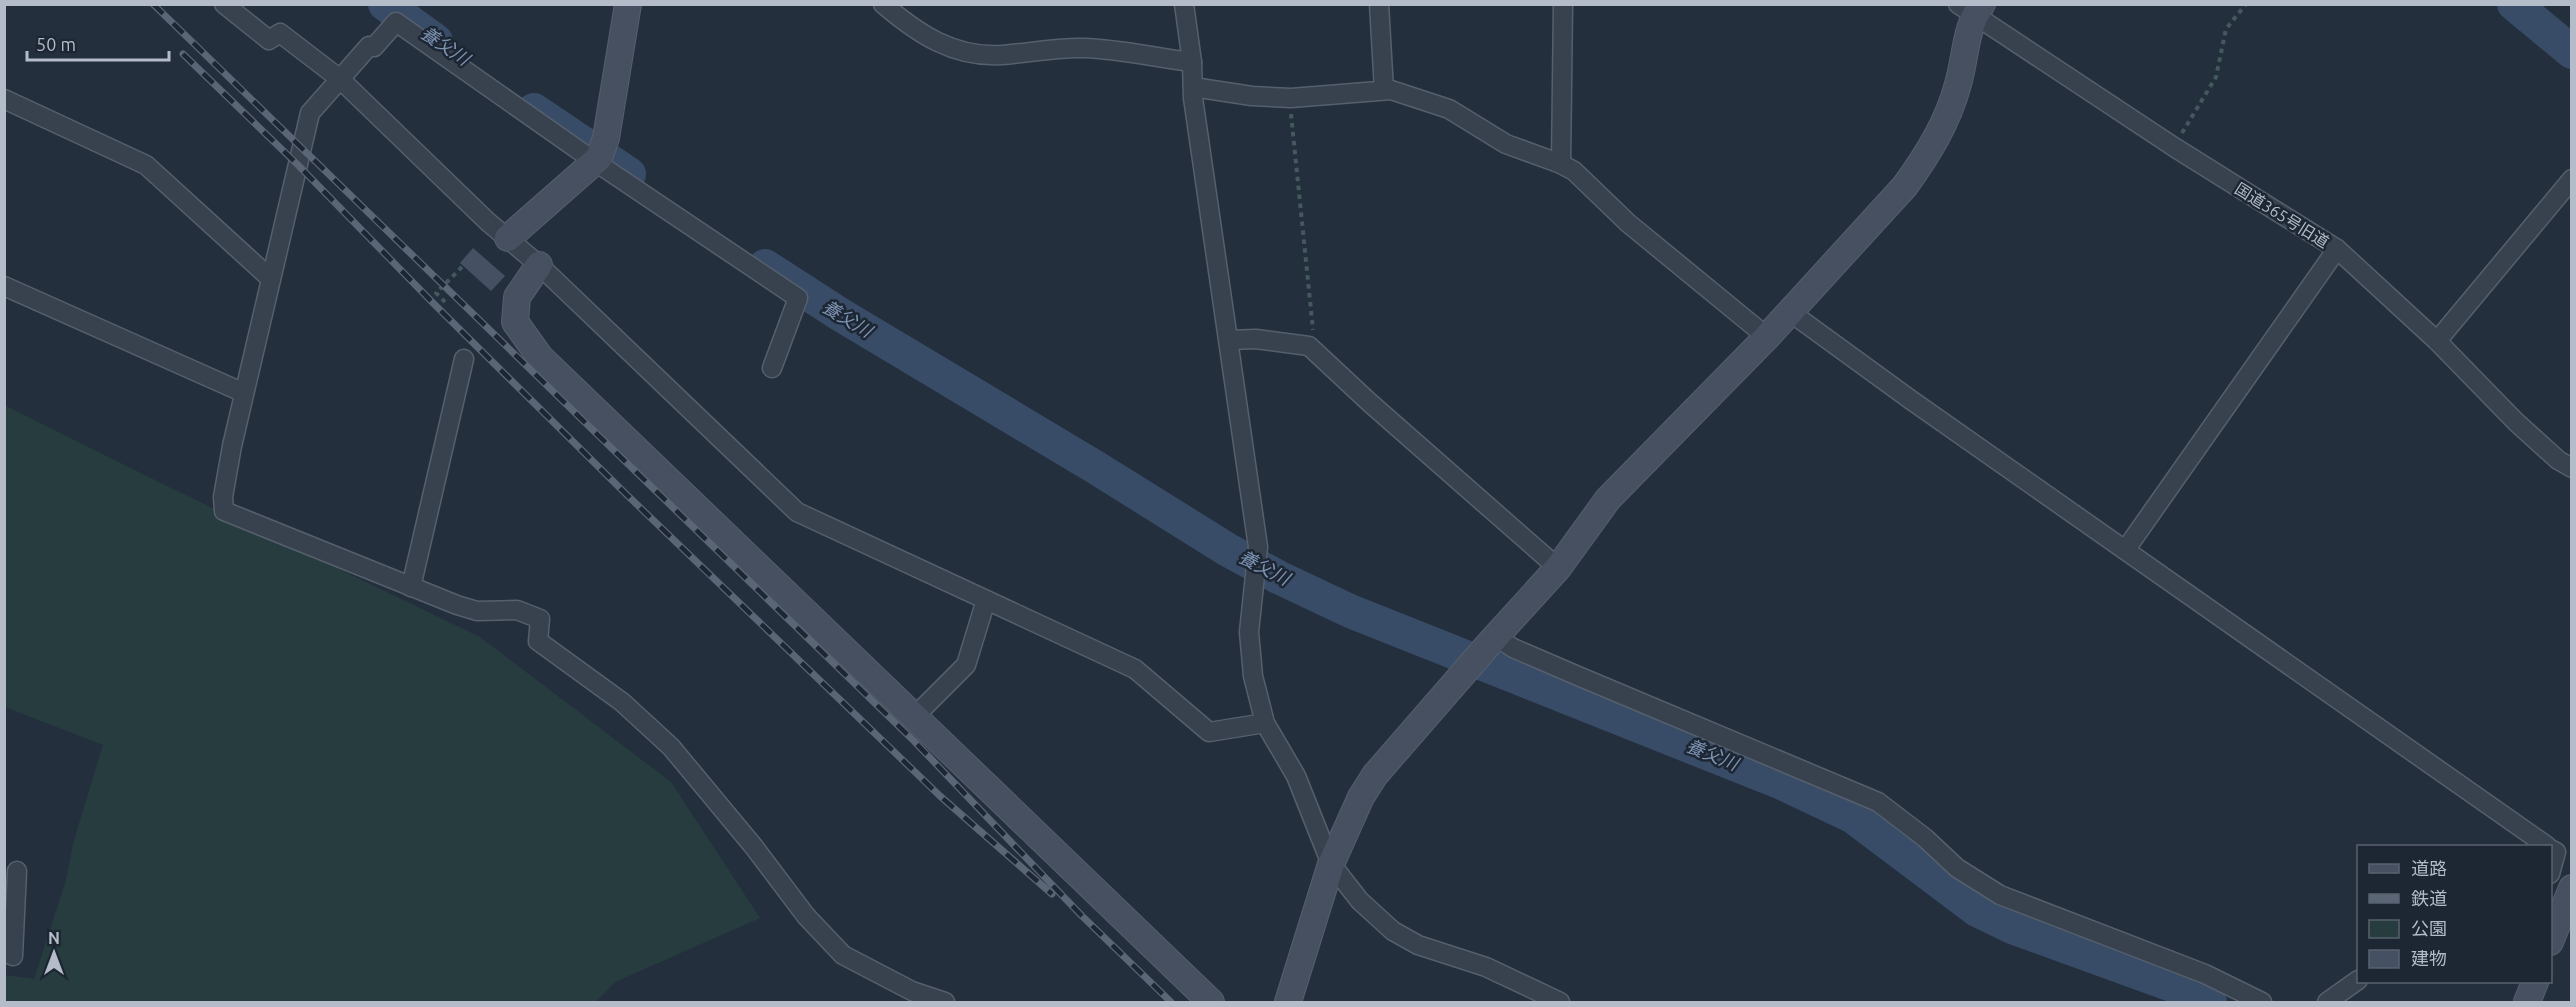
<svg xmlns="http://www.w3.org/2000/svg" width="2576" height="1007" font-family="Ubuntu,'Noto Sans JP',sans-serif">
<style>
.green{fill:#263c3f}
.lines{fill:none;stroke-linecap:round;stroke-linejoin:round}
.river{stroke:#394c67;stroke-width:34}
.building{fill:#455162}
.street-casing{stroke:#565f6c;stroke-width:21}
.secondary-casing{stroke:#565f6c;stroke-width:28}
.path{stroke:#44595c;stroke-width:4;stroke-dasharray:4.5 4.5;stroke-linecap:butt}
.street{stroke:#38414e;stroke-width:18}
.secondary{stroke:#465061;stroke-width:26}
.rail-casing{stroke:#5a6575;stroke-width:7}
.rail{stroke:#1d2633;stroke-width:4.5;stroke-dasharray:14;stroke-linecap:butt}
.labels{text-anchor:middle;stroke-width:5;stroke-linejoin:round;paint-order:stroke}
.street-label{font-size:16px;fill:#b4bcc9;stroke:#1d2633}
.water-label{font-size:18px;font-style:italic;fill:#7c92b1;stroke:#1d2633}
</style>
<rect width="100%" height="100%" fill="#242f3e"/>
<path class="green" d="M4 405 169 487 480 637 671 782 760 918 615 982 596 1002H5V975L34 979 66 880 74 840 103 745 5 707Z"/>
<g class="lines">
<g class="river">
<path d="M385 4 436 41"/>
<path d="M2514 4 2572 52"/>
<path d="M534 110 629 174"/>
<path d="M765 266 841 315 1095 467 1228 550 1278 577 1350 611 1782 783 1852 816 1977 910 2012 927 2172 985 2210 1002"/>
</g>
</g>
<path class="building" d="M473 248 505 276 491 291 460 263Z"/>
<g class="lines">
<g class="street-casing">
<g id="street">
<path d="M224 4 269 40 280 33 340 79 369 46 374 47 396 22 594 161 798 298 772 368"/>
<path d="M883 4C918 34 954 58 1002 55 1029 53 1056 47 1084 48 1120 49 1157 58 1192 62"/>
<path d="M1184 4 1192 62 1193 98 1258 547 1249 632 1253 676 1265 723 1296 776 1331 864 1360 901 1393 931 1418 945 1486 967 1560 1002"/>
<path d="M1379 4 1384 90"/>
<path d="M1958 4 2174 147 2337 249 2437 341 2516 422 2558 460 2572 468"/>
<path d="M1193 87 1252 96 1291 98 1391 90 1449 109 1506 144 1561 164 1574 171 1628 223 1767 337"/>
<path d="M4 99 146 165 271 279"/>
<path d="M1561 164 1563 4"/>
<path d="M4 286 244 393"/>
<path d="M1790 312 1911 400 2547 846"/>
<path d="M1229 340 1256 339 1309 346 1369 402 1558 568"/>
<path d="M2437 341 2572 179"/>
<path d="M2126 549 2337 249"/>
<path d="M411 587 464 359"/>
<path d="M1496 637 1513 648 1578 676 1878 802 1925 838 1957 868 2000 895 2205 974 2262 1002"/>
<path d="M915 716 966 665 986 600"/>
<path d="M2550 849 2556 852 2550 874"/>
<path d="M4 952 13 956 17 871"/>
<path d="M945 1002 912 991 843 955 806 916 754 847 671 747 622 702 538 641 540 619 517 610 477 611 457 605 224 511 223 497 232 446 310 113 340 79 488 222 539 265 797 512 1135 669 1209 732 1265 723"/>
<path d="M2327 1002 2358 980"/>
</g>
</g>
<g class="secondary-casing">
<g id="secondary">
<path d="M508 238 599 158 606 138 628 4"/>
<path d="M539 265 517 297 515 322 540 357 1211 1002"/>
<path d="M2550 942 2572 888"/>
<path d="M1288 1002 1331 864 1361 797 1375 775 1488 645 1558 568 1608 499 1767 337 1905 186C1928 154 1948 122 1958 84 1966 57 1965 27 1982 4"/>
<path d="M2527 1002 2535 982"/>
</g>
</g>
<g class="path">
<path d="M1291 114 1313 330"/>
<path d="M2182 133 2216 77 2226 29 2246 4"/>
<path d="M445 302 436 293 463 266"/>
</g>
<use href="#street" class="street"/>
<use href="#secondary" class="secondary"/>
<g class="rail-casing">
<g id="rail">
<path d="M153 4 914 741 1082 916 1171 1002"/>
<path d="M183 54 298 165 435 305 626 494 940 796 1052 894"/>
</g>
</g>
<use href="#rail" class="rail"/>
</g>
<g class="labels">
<g class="street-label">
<text transform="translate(2282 215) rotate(32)" y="6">国道365号旧道</text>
</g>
<g class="water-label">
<text transform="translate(445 46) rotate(34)" y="6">養父川</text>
<text transform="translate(847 319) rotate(31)" y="6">養父川</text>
<text transform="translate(1264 568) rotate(27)" y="6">養父川</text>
<text transform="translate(1712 755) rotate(22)" y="6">養父川</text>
</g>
</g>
<rect width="2576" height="1007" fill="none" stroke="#b4bcc9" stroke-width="12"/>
<rect x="2357" y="845" width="195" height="138" fill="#1d2633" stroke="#59626f" stroke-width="1.5"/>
<rect x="2369" y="864" width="30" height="9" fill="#465061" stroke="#59626f" stroke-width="1.5"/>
<text x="2411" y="875" font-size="18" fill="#b4bcc9">道路</text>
<rect x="2369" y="894" width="30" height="9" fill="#5a6575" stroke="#59626f" stroke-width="1.5"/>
<text x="2411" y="905" font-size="18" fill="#b4bcc9">鉄道</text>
<rect x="2369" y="920" width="30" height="18" fill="#263c3f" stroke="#59626f" stroke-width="1.5"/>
<text x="2411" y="935" font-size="18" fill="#b4bcc9">公園</text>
<rect x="2369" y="950" width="30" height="18" fill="#455162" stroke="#59626f" stroke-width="1.5"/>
<text x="2411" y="965" font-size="18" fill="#b4bcc9">建物</text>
<g transform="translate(54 953)" stroke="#1d2633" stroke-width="4.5" paint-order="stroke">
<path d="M0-4.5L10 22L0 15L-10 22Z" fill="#b4bcc9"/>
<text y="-9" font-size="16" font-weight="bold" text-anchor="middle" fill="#b4bcc9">N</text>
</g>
<path d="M27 51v9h142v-9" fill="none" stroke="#b4bcc9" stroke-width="3"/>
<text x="36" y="51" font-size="18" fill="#b4bcc9" stroke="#1d2633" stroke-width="4.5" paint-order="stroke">50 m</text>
</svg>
